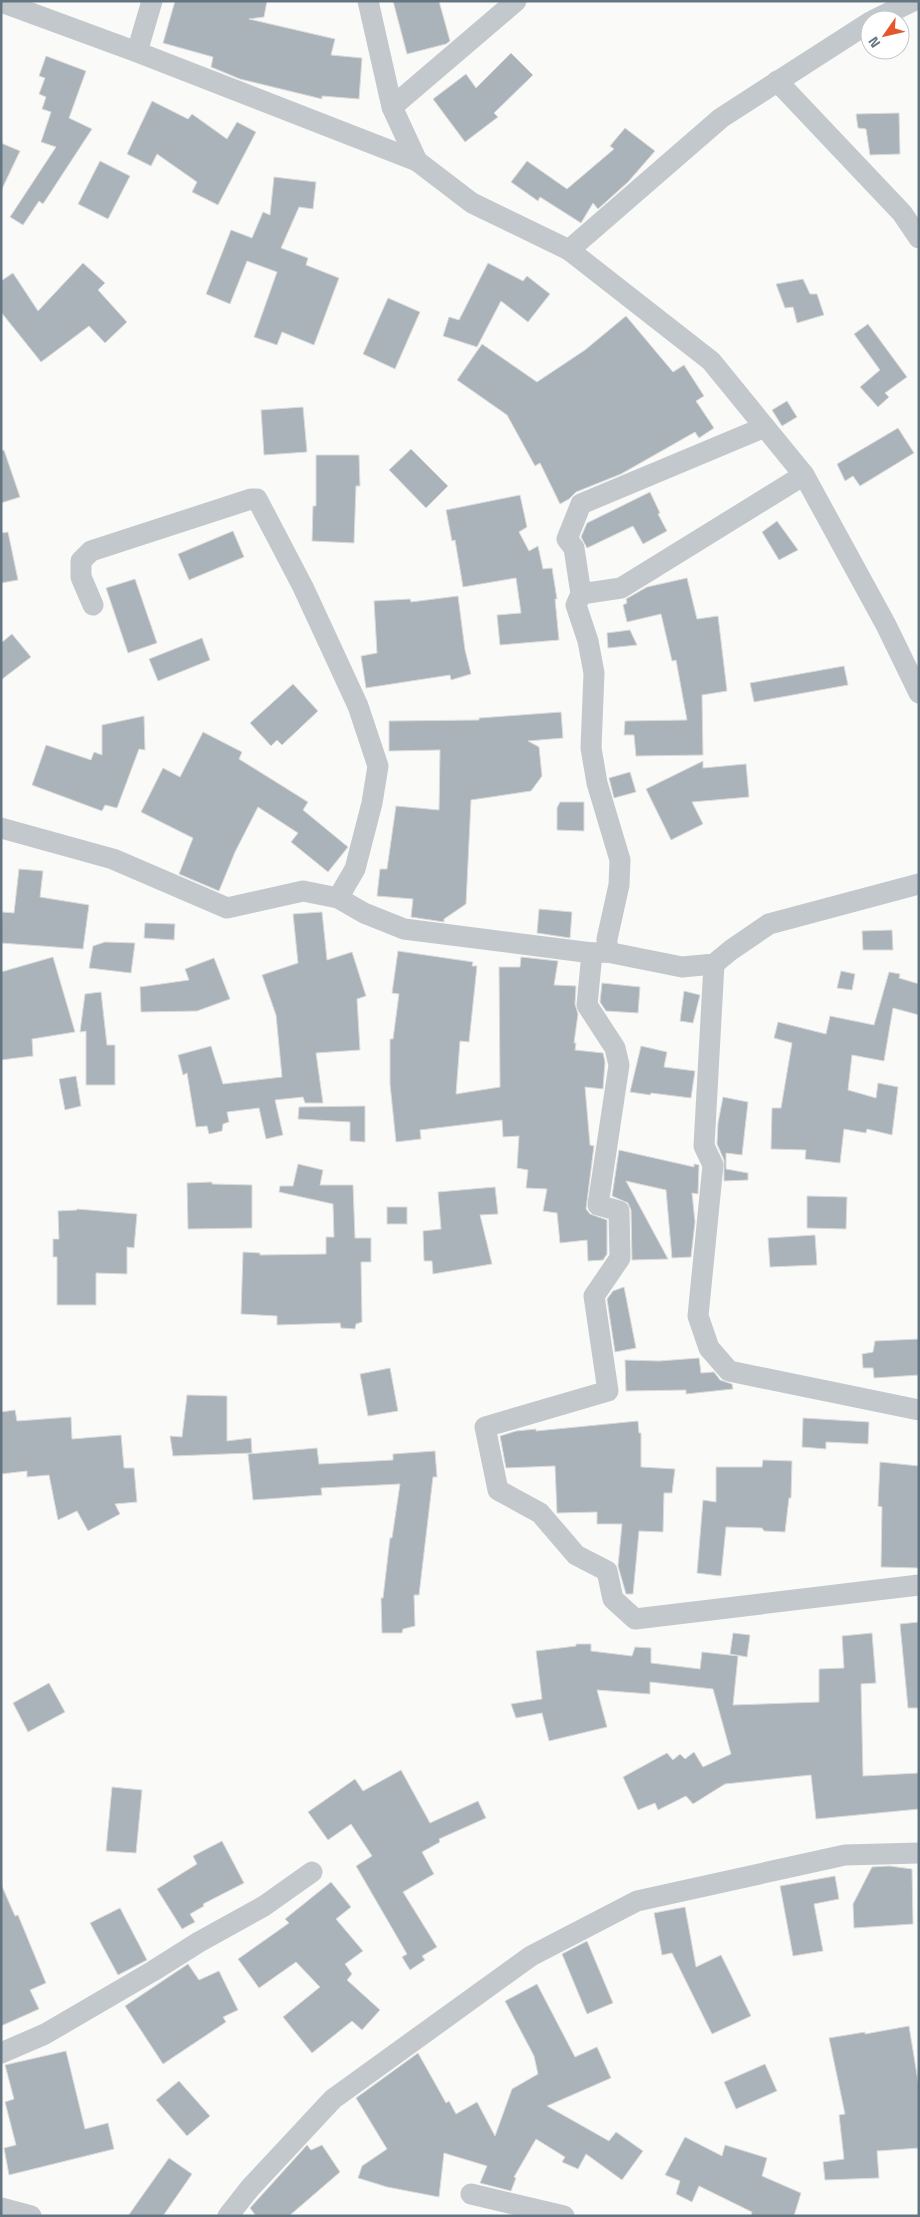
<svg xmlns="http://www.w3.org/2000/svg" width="920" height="2217" font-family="'Titillium Web',sans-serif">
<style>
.building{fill:#aab3b9;stroke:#dcdcda}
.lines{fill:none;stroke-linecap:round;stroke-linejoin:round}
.minor{stroke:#c3c8cc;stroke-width:21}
</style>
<rect width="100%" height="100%" fill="#fafaf8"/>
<g class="building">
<path d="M175 1H267L264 17 249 19 335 39 331 55 362 58 359 99 322 96V99L240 79 211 67 213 57 163 43Z"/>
<path d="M393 1H439L450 41 446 44 407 54Z"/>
<path d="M511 53 533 75 494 113 498 117 465 142 433 99 466 74 476 88Z"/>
<path d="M46 56 86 71 69 118 92 129 43 204 39 201 23 225 10 217 56 147 41 142 51 112 42 109 46 97 39 94 45 78 39 76Z"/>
<path d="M152 101 188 119 192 114 227 139 237 122 256 132 218 205 192 192 197 182 157 154 151 166 127 154Z"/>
<path d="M899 113 900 154 870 155 866 129 858 128 856 114Z"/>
<path d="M625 128 655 151 628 182 598 209 593 203 581 223 540 197 538 201 511 182 527 161 567 189 614 149 610 146Z"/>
<path d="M1 143 20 151 1 191Z"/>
<path d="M100 161 130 176 108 219 78 204Z"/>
<path d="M274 177 316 182 313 209 299 207 281 248 308 258 306 265 339 278 314 345 282 332 277 345 254 337 277 272 247 261 230 304 206 294 231 230 252 238 263 212 270 215Z"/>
<path d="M83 263 105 283 98 290 127 322 105 343 89 326 41 362 1 312V281L13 273 38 311Z"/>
<path d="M488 263 523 281 527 276 550 294 528 322 501 301 477 347 443 336 449 317 459 320Z"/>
<path d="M803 279 810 294H817L824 315 797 323 793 307 785 308 776 284Z"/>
<path d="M388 298 420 312 395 369 363 354Z"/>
<path d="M626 316 673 372 684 365 704 396 696 401 714 428 699 438 695 432 621 474 576 492 569 499 560 504 540 463 535 466 507 415 457 380 482 344 537 382 585 350Z"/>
<path d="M868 324 907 377 885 393 889 397 878 407 860 387 880 370 854 334Z"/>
<path d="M787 401 797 417 782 426 772 410Z"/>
<path d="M303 407 307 452 264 455 261 410Z"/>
<path d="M898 428 914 453 860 486 853 476 845 481 837 464Z"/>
<path d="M411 449 448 486 426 508 389 470Z"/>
<path d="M4 450 20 497 1 503V451Z"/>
<path d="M316 455H359L360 486H356L354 543 312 541 313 506H316Z"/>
<path d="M650 492 660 513 658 514 667 531 643 544 633 526 587 548 581 537 587 523Z"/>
<path d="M520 495 527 527 519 532 529 551 538 546 543 569 552 568 557 599H555L559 640 500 645 497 615 521 613 516 578 463 587 455 540 452 541 446 510Z"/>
<path d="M777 521 798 550 779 560 762 532Z"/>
<path d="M233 531 244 557 189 580 178 554Z"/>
<path d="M8 532 18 580 1 583V533Z"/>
<path d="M687 578 697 619 718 616 727 691 702 695 703 755 636 756 634 735H624L625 721 687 720 676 660 672 661 661 614 627 622 623 605 627 603 626 599 647 587Z"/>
<path d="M135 579 157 643 128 653 106 588Z"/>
<path d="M458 596 465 650 471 674 451 680 450 675 366 688 361 656 377 653 374 601 410 599 411 602Z"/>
<path d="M630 630 637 645 608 648 607 633Z"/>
<path d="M12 634 31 657 1 680V643Z"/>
<path d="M202 638 210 660 158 681 149 659Z"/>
<path d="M844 666 848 685 754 702 750 683Z"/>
<path d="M293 684 318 711 282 745 277 740 271 746 250 723Z"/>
<path d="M561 712 563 738 528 741 539 747 542 776 531 791 471 800 466 904 444 919V922L411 917 413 899 377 896 380 869H387L396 806 439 810 440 750 389 751V721L479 720V718Z"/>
<path d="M144 716 145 750 139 749 117 808 105 805 102 811 32 785 46 745 91 760 94 752 102 755V725Z"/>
<path d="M203 732 242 752 239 759 308 802 303 810 348 847 328 872 291 842 298 833 258 807 235 852 219 891 179 874 193 838 141 812 163 768 180 777Z"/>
<path d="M703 761V768L746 764 749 797 692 802 703 824 671 840 646 789Z"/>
<path d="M630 772 636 792 614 798 609 778Z"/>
<path d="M560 802H584V831L557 830V808Z"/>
<path d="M19 869 43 871 40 897 89 905 83 949 1 943 2 912 14 913Z"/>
<path d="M539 909 572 912 570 938 537 933Z"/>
<path d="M322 912 327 960 352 952 366 996 357 999 360 1050 316 1053 323 1103H305L303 1097 275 1100 283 1135 266 1139 259 1108 227 1112 229 1122 223 1124 222 1131 209 1134 207 1126 196 1127 187 1073 183 1075 178 1055 211 1046 223 1084 282 1077 276 1015 262 975 298 963 293 914Z"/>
<path d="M145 923 175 924 174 940 144 938Z"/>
<path d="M892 930 893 950H863L862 931Z"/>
<path d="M105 942 135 943 131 973 89 968 93 946Z"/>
<path d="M398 951 473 962 472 966H477L469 1042 460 1041 456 1094 500 1087 499 967H520L521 957 558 961 554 985 576 986 575 1004 578 1014 574 1043H576L575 1050 603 1053 605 1062 603 1089 585 1087 590 1145 594 1146 586 1209 590 1214 607 1220V1254L603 1260 588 1261 587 1240 560 1243 557 1213 543 1211 547 1189 526 1188 528 1170 517 1168 519 1136 503 1137 502 1120 420 1130 421 1139 396 1142 390 1084V1039H393L399 994 392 993Z"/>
<path d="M53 957 75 1032 32 1039 33 1056 1 1060V972Z"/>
<path d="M214 958 230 999 197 1011 141 1012 140 987 189 980 185 969Z"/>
<path d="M841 971 855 974 852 990 837 988Z"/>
<path d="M889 972 900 974 899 978 919 984V1015L893 1008 884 1061 852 1055 848 1090 876 1098 878 1083 898 1087 892 1135 867 1129 866 1133 844 1129 840 1163 805 1159 806 1150 771 1149 772 1108H781L792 1043 774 1038 778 1022 826 1034 830 1016 874 1025Z"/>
<path d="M602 983 640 987 638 1013 606 1011 600 1002Z"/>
<path d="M684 991 700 995 693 1023 680 1021Z"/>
<path d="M101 992 107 1045H115V1085H86V1031L80 1032 85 994Z"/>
<path d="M641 1046 667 1052 664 1067 695 1071 691 1098 651 1093 650 1095 630 1092Z"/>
<path d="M76 1076 81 1106 65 1110 59 1079Z"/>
<path d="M723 1097 748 1102 742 1155 726 1153V1169L748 1173V1180L724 1181V1160L717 1144 718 1123Z"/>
<path d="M365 1106V1142L350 1141V1122L298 1119 299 1107Z"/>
<path d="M619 1150 694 1167V1164L699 1165 698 1194 692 1193 695 1222 691 1257 672 1258 666 1190 626 1181 668 1259 632 1260 631 1210 628 1203 612 1196Z"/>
<path d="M298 1164 323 1170 320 1185H353L355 1238H371V1262H361L362 1322 356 1324 355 1329 341 1328 340 1323 277 1325V1316L241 1314 243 1252 260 1253V1255L326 1254V1237H334L333 1204 279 1192 280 1186H293Z"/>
<path d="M212 1182V1184L252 1185V1228L188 1229 187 1183Z"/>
<path d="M495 1187 498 1214 480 1215 492 1264 433 1274 432 1261H424L423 1231 441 1229 438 1192Z"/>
<path d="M807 1196 847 1197 846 1229 807 1228Z"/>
<rect x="387" y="1207" width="20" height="17"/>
<path d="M77 1209 137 1214 134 1248 127 1247V1274L96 1273V1305H57V1257H53V1239H59L58 1211 77 1210Z"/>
<path d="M815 1235 817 1265 770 1267 768 1238Z"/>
<path d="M624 1287 636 1348 615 1352 607 1299 613 1291Z"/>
<path d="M919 1339V1375L874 1378 873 1368H863L862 1354 873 1352 875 1341Z"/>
<path d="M699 1358 701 1373 714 1372 720 1380 732 1384 733 1389 686 1394V1390L626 1391 625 1360 659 1361Z"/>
<path d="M390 1368 398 1411 368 1416 360 1374Z"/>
<path d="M187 1395 227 1396V1441L251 1438 252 1453 173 1456 170 1436 182 1437Z"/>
<path d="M15 1410 17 1421 71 1417 72 1439 121 1435 124 1468H134L137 1502 115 1504 120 1514 88 1531 77 1511 58 1520 49 1475 27 1477V1471L1 1474V1412Z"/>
<path d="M803 1418 869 1422 868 1444 826 1442V1449L802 1447Z"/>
<path d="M638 1421 639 1433H641V1467L675 1469 672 1493H664L663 1532 639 1531 633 1594H626L618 1566 622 1524H597V1512L557 1513 555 1466 506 1468 500 1436 516 1431 536 1429V1431Z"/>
<path d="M317 1448 319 1464 393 1460V1454L435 1451 437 1477H433L419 1595H414L415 1626 403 1629 402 1633H382L381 1598H383L390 1538H392L400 1484 321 1488 322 1495 253 1500 248 1454Z"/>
<path d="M763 1460 792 1461 791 1498H789L785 1532 764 1531 762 1528 726 1527 721 1576 697 1573 703 1500 716 1502V1467H762Z"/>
<path d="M880 1462 919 1466V1568L881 1567 882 1507 878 1506Z"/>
<path d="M919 1622V1708H908L900 1624Z"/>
<path d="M733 1633 750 1635 747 1657 730 1654Z"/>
<path d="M872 1633 876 1683 861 1684 863 1776 919 1773V1809L816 1819 811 1775 725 1784 693 1804 686 1796 658 1810 655 1803 638 1810 623 1777 667 1753 673 1760 680 1754 685 1759 694 1752 703 1767 731 1754 713 1689 650 1682V1694L597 1690 607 1727 549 1741 542 1713 516 1718 511 1704 542 1699 536 1651 576 1646V1644H591V1651L632 1656 635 1647 651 1648V1663L700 1669 702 1652 738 1656 733 1705 819 1702V1669L844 1668 842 1636Z"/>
<path d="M49 1683 65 1712 28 1732 13 1703Z"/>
<path d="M401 1770 430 1823 478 1801 486 1818 439 1839 440 1842 422 1852 434 1874 403 1892 437 1947 422 1956 425 1960 410 1970 402 1957 407 1954 356 1866 372 1856 351 1824 328 1840 308 1812 355 1779 363 1791Z"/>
<path d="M112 1787 142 1790 136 1853 106 1851Z"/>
<path d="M222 1841 244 1883 203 1904 204 1906 190 1914 195 1922 182 1929 157 1889 197 1864 193 1856Z"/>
<path d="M889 1866 912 1869 913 1924 854 1928 853 1904 872 1867Z"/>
<path d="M835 1876 839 1899 814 1904 823 1951 793 1956 780 1886Z"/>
<path d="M331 1882 351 1907 336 1919 363 1951 345 1964 352 1974 347 1980 380 2010 362 2030 352 2021 312 2053 283 2017 320 1987 296 1962 259 1988 238 1959 289 1923 285 1919Z"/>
<path d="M1 1884 15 1916 18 1915 46 1983 30 1990 39 2009 1 2026Z"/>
<path d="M685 1907 696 1967 721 1955 751 2016 712 2034 672 1953 662 1955 654 1913Z"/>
<path d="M120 1908 147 1960 118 1975 90 1923Z"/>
<path d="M587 1941 613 2003 587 2014 562 1954Z"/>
<path d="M188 1964 199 1980 219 1971 238 2010 223 2017 226 2022 163 2064 125 2006Z"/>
<path d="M537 1984 575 2057 597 2047 611 2078 547 2106 609 2141 616 2132 643 2151 622 2180 586 2154 578 2169 562 2162 565 2157 536 2139 514 2177 516 2178 511 2191 480 2183 487 2166 444 2153 439 2197 387 2187 358 2178 362 2166 387 2149 356 2098 418 2053 446 2103 449 2101 456 2114 477 2102 495 2136 512 2089 538 2074 534 2056 505 2001Z"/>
<path d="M909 2026 919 2087V2148L877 2151 879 2178 825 2180 823 2162 844 2159 839 2115 845 2114 829 2038 865 2032V2034Z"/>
<path d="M66 2051 85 2129 108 2123 114 2149 9 2175 4 2148 16 2145 5 2102 14 2099 5 2065Z"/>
<path d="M765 2064 777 2091 736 2109 724 2082Z"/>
<path d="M179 2081 210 2116 187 2136 156 2100Z"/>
<path d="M685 2137 722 2156 725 2145 767 2158 762 2176 801 2193 794 2216H751L752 2212 699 2186 692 2202 676 2194 680 2181 665 2175Z"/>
<path d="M307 2145 311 2150 322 2145 340 2172 289 2216H256L250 2208Z"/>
<path d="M169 2158 192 2174 163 2216H128Z"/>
</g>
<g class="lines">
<g class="minor">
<path d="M368 1 392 107 417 161 472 203 569 250 711 361 804 475 886 625 919 693"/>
<path d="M1 2 137 52 417 161"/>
<path d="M874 20 913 1"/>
<path d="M137 52 152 1"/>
<path d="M777 81 902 213 919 238"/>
<path d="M392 107 516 1"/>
<path d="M569 250 721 118 870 22"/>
<path d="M581 594 621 588 804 475"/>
<path d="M93 605 81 577V561L91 551 251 499H257L303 587 358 706 378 766 372 803 355 869 338 898"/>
<path d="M1 828 113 859 227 908 303 891 338 898 364 913 404 929 592 953 607 952 682 967 714 964 731 950 769 924 919 884"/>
<path d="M607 952V939L619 885 620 860 597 783 591 748 594 673 588 641 576 605 581 594 574 548 567 539 581 504 765 427"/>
<path d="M592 953 587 1005 615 1048 619 1065 598 1205 619 1211 620 1258 594 1296 608 1391 485 1427 498 1490 540 1513 576 1555 607 1571 613 1599 635 1619 919 1585"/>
<path d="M714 964 704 1146 713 1165 698 1316 709 1348 729 1371 919 1410"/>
<path d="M1 2053 45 2034 153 1971 199 1942 264 1906 312 1872"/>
<path d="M471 2194 564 2216"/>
<path d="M1 2208 31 2216"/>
<path d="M228 2216 250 2188 333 2099 531 1956 637 1901 845 1855 919 1853"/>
</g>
</g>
<rect width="920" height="2217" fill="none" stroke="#657683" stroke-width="5"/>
<g transform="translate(885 35) rotate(236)"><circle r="24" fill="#ffffff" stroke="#c1c8cd"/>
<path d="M0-4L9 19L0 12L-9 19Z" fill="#e4572e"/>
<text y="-8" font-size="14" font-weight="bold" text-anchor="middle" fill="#657683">N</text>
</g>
</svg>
